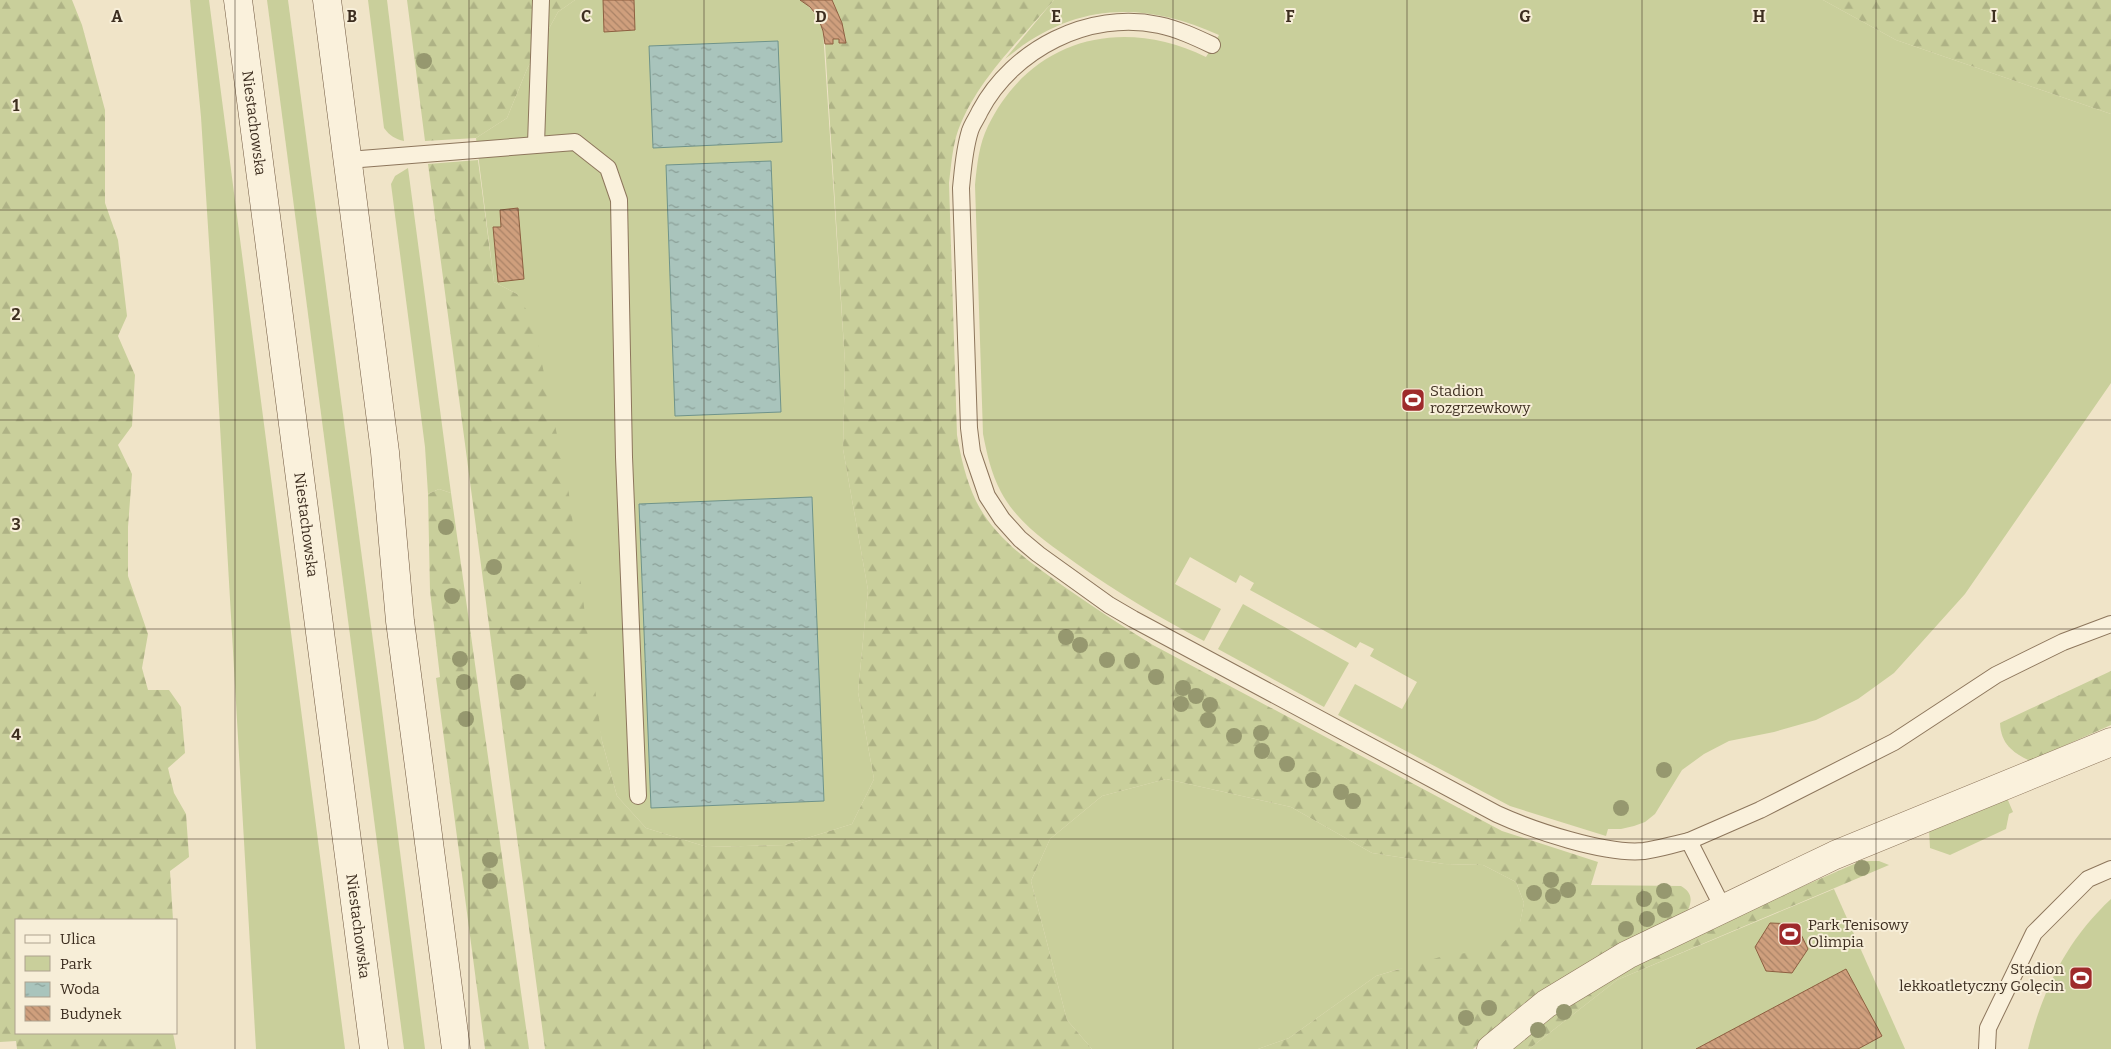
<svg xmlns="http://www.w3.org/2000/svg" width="2111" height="1049" font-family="Bitter,serif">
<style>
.green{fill:#c9cf9b}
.forest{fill:url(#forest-firs)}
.water{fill:url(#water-ripples);stroke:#6f938a}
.building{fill:url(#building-back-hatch);stroke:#8d5f41}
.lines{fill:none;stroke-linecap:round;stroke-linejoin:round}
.service-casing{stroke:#8d765c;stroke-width:18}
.minor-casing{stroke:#8d765c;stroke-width:29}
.secondary-casing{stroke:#6f573f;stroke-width:29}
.service{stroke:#faf1dc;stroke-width:16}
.minor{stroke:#faf1dc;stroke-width:28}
.secondary{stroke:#faf1dc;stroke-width:28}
.tree{fill:#96986f}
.grid{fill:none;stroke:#3d2e20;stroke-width:1;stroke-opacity:0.55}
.labels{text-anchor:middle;stroke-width:4;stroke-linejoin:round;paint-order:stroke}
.street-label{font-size:15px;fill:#3d2e20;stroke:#f7eed8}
.poi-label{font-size:15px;fill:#3d2e20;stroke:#f7eed8;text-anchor:start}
.grid-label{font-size:16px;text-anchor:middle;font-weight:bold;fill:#3d2e20;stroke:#f7eed8;stroke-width:4;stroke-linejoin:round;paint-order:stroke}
</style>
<defs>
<pattern id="forest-firs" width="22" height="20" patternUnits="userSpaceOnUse" patternTransform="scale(1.25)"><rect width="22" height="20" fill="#c9cf9b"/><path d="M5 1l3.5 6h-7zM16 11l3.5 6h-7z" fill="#aeb285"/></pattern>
<pattern id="water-ripples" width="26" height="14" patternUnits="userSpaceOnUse" patternTransform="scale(1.25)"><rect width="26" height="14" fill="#a9c4bc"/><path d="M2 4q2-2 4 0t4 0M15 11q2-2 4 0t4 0" fill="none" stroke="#8ba098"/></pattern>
<pattern id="building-back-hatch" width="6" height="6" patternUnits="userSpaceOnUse" patternTransform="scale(1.25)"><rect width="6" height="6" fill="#cf9f7d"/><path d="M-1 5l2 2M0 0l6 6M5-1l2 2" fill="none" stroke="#a98266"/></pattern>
</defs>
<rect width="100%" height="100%" fill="#f0e4c8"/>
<g class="green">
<path d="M190 0H209L345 1049H256L213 305 201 117Z"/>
<path d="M267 0H288L379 686 425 1049H404Z"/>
<path d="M368 0H387L404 141C395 139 390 136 384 128Z"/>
<path d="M575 0H800C812 8 819 17 823 31L845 363 843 449 868 590 858 692 874 779 852 824 785 845 707 847 646 828 617 796 602 741 517 294 494 282 476 138 507 118 527 69 558 12Z"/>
<path d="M1054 0H1823L1896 40 2111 114V383L1965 594 1894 673 1858 699 1816 720 1774 732 1729 741 1704 754 1682 770 1655 814 1645 822 1634 826 1621 829H1608L1606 836 1510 806 1338 715 1355 684 1402 709 1417 682 1370 656 1374 649 1360 642 1356 648 1250 590 1254 583 1240 575 1236 583 1190 557 1175 584 1221 609 1204 641C1160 618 1118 593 1077 564 1049 544 1018 524 1001 492 991 473 987 454 983 434L975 185C977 165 979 144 988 126 1031 38 1122 16 1206 57L1219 35C1140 0 1073 3 1005 59Z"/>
<path d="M408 168 451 493 439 489 428 494 425 447 391 184 395 176Z"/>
<path d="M1243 604 1349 663 1324 707 1218 649Z"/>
<path d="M1166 779 1291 807 1372 853 1444 864 1483 865 1516 882 1524 903 1520 923 1530 962 1399 969 1376 976 1289 1038 1258 1049H1092L1067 1020 1031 881 1050 839 1102 796Z"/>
<path d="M2007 798 2013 812 2009 814 2006 829 1950 855 1930 848 1929 830Z"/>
<path d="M1834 889 1905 1049H1529L1617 980Z"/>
<path d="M2111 899V1049H2028C2042 990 2067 940 2111 899Z"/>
</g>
<g class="forest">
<path d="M0 0H72L82 25 105 110V203L118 240 127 316 118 336 135 375 132 426 118 445 132 474 128 527V576L148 634 142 668 148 690H169L181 707 185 753 168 768 174 793 186 814 189 857 170 871 173 920H16V1033H173L176 1049H17L16 1041 0 1042Z"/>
<path d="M407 0H575L558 12 527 69 507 118 476 138 425 141Z"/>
<path d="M832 0H1054C1019 41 972 85 956 137 952 152 951 167 949 183L957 435C961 458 966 480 976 501 995 539 1032 564 1066 588 1095 608 1123 627 1153 645L1502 831 1598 862 1591 885 1681 886C1691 892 1693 899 1688 910L1519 1008 1473 1049H1258L1289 1038 1376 976 1440 957 1497 948 1519 927 1524 903 1516 882 1483 865 1444 864 1372 853 1291 807 1166 779 1102 796 1050 839 1031 881 1067 1020 1092 1049H545L428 164 478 160 494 282 517 294 533 321 568 487 602 741 617 796 646 828 707 847 785 845 852 824 874 779 858 692 868 590 843 449 845 363 825 44H833V39H839V43H846L842 23Z"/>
<path d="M1823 0H2111V114L1896 40Z"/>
<path d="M439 489 451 493 529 1049H485L436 678 440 677 430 591 428 494Z"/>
<path d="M2111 671V725L2030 761C2012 752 2001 744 2000 723Z"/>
<path d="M1866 861H1879L1889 865 1617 980 1529 1049H1504L1581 992 1685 938 1854 864Z"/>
</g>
<g class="water">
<path d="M778 41 782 142 653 148 649 46Z"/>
<path d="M771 161 781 412 675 416 666 165Z"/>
<path d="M812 497 824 801 651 808 639 504Z"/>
</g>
<g class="building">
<path d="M603 0H634L635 30 604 32Z"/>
<path d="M800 0H832L842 23 846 43H839V39H833V44H825L823 31 818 17 810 7Z"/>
<path d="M518 208 524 279 498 282 493 227H501L500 210Z"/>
<path d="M1770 923 1796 924 1808 949 1792 973 1766 971 1755 947Z"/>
<path d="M1846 969 1882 1036 1858 1049H1696Z"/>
</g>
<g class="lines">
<g class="service-casing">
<g id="service">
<path d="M1212 45C1195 37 1178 29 1159 25 1089 10 1013 49 980 111 977 118 972 124 970 131 964 150 963 169 961 188L969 428 972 452 987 496 1002 519 1020 539 1038 554 1109 605 1133 619 1497 814C1532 830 1606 855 1644 851 1659 849 1674 844 1689 841"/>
<path d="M536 144 541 0"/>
<path d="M348 160 575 142 608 168 619 200 624 457 638 796"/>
<path d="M1723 908 1689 841 1760 810 1894 742 1996 675 2063 642 2111 624"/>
<path d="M1987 1049 1988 1028 2034 933 2088 879 2111 869"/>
</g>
</g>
<g class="minor-casing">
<path id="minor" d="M1491 1049 1546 1004 1627 955 1835 855 2111 742"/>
</g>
<g class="secondary-casing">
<g id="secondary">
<path id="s1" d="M238 0 374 1049"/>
<path d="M327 0 385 452 400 621 456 1049"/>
</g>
</g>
<use href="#service" class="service"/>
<use href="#minor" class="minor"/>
<use href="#secondary" class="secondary"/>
</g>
<g class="tree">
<circle cx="424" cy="61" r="8"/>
<circle cx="446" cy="527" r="8"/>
<circle cx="494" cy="567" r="8"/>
<circle cx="452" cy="596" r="8"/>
<circle cx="1066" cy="637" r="8"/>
<circle cx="1080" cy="645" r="8"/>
<circle cx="460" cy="659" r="8"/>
<circle cx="1107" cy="660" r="8"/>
<circle cx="1132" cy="661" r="8"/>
<circle cx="1156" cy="677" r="8"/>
<circle cx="464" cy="682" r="8"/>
<circle cx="518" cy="682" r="8"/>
<circle cx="1183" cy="688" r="8"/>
<circle cx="1196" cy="696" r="8"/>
<circle cx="1181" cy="704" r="8"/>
<circle cx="1210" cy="705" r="8"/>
<circle cx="466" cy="719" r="8"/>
<circle cx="1208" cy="720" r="8"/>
<circle cx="1261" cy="733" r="8"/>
<circle cx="1234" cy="736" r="8"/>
<circle cx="1262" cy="751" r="8"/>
<circle cx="1287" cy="764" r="8"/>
<circle cx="1664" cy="770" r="8"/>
<circle cx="1313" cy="780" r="8"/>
<circle cx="1341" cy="792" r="8"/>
<circle cx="1353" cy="801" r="8"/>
<circle cx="1621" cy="808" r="8"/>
<circle cx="490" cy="860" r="8"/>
<circle cx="1862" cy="868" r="8"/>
<circle cx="1551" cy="880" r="8"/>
<circle cx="490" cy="881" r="8"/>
<circle cx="1568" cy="890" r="8"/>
<circle cx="1664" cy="891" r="8"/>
<circle cx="1534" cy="893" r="8"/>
<circle cx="1553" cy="896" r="8"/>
<circle cx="1644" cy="899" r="8"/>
<circle cx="1665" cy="910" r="8"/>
<circle cx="1647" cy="919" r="8"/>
<circle cx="1626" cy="929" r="8"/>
<circle cx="1489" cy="1008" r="8"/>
<circle cx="1564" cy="1012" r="8"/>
<circle cx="1466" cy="1018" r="8"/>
<circle cx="1538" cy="1030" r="8"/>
</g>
<path class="grid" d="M235 0V1049M469 0V1049M704 0V1049M938 0V1049M1173 0V1049M1407 0V1049M1642 0V1049M1876 0V1049M0 210H2111M0 420H2111M0 629H2111M0 839H2111"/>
<defs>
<g id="stadium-square" transform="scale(1.25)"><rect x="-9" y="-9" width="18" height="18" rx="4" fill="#9e2a2b" stroke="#f7eed8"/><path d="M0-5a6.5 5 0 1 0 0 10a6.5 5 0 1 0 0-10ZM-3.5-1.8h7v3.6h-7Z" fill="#fff"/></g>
</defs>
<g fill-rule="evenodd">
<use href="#stadium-square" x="1413" y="400"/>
<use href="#stadium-square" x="1790" y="934"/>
<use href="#stadium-square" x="2081" y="978"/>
</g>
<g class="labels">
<g class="street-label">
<text dy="5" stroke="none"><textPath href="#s1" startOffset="124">Niestachowska</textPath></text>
<text dy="5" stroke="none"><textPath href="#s1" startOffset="529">Niestachowska</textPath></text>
<text dy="5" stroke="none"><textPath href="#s1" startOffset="934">Niestachowska</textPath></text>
</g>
<g class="poi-label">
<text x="1430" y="396">Stadion<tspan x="1430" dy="17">rozgrzewkowy</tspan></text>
<text x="1808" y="930">Park Tenisowy<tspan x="1808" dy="17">Olimpia</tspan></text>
<text x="2064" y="974" text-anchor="end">Stadion<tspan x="2064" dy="17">lekkoatletyczny Golęcin</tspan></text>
</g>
</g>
<g class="grid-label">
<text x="117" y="22">A</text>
<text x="352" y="22">B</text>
<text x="586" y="22">C</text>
<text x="821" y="22">D</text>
<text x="1056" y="22">E</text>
<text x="1290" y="22">F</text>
<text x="1525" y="22">G</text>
<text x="1759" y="22">H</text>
<text x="1994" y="22">I</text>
<text x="16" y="111">1</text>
<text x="16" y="320">2</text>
<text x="16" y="530">3</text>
<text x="16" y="740">4</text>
</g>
<rect x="15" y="919" width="162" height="115" fill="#f7eed8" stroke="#ada18e"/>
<rect x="25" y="935" width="25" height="8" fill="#faf1dc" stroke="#ada18e"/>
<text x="60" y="944" font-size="15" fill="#3d2e20">Ulica</text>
<rect x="25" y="956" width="25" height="15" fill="#c9cf9b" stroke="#ada18e"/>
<text x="60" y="969" font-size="15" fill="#3d2e20">Park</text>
<rect x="25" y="982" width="25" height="15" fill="url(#water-ripples)" stroke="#ada18e"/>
<text x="60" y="994" font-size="15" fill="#3d2e20">Woda</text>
<rect x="25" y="1006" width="25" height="15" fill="url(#building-back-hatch)" stroke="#ada18e"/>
<text x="60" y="1019" font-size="15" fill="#3d2e20">Budynek</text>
</svg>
